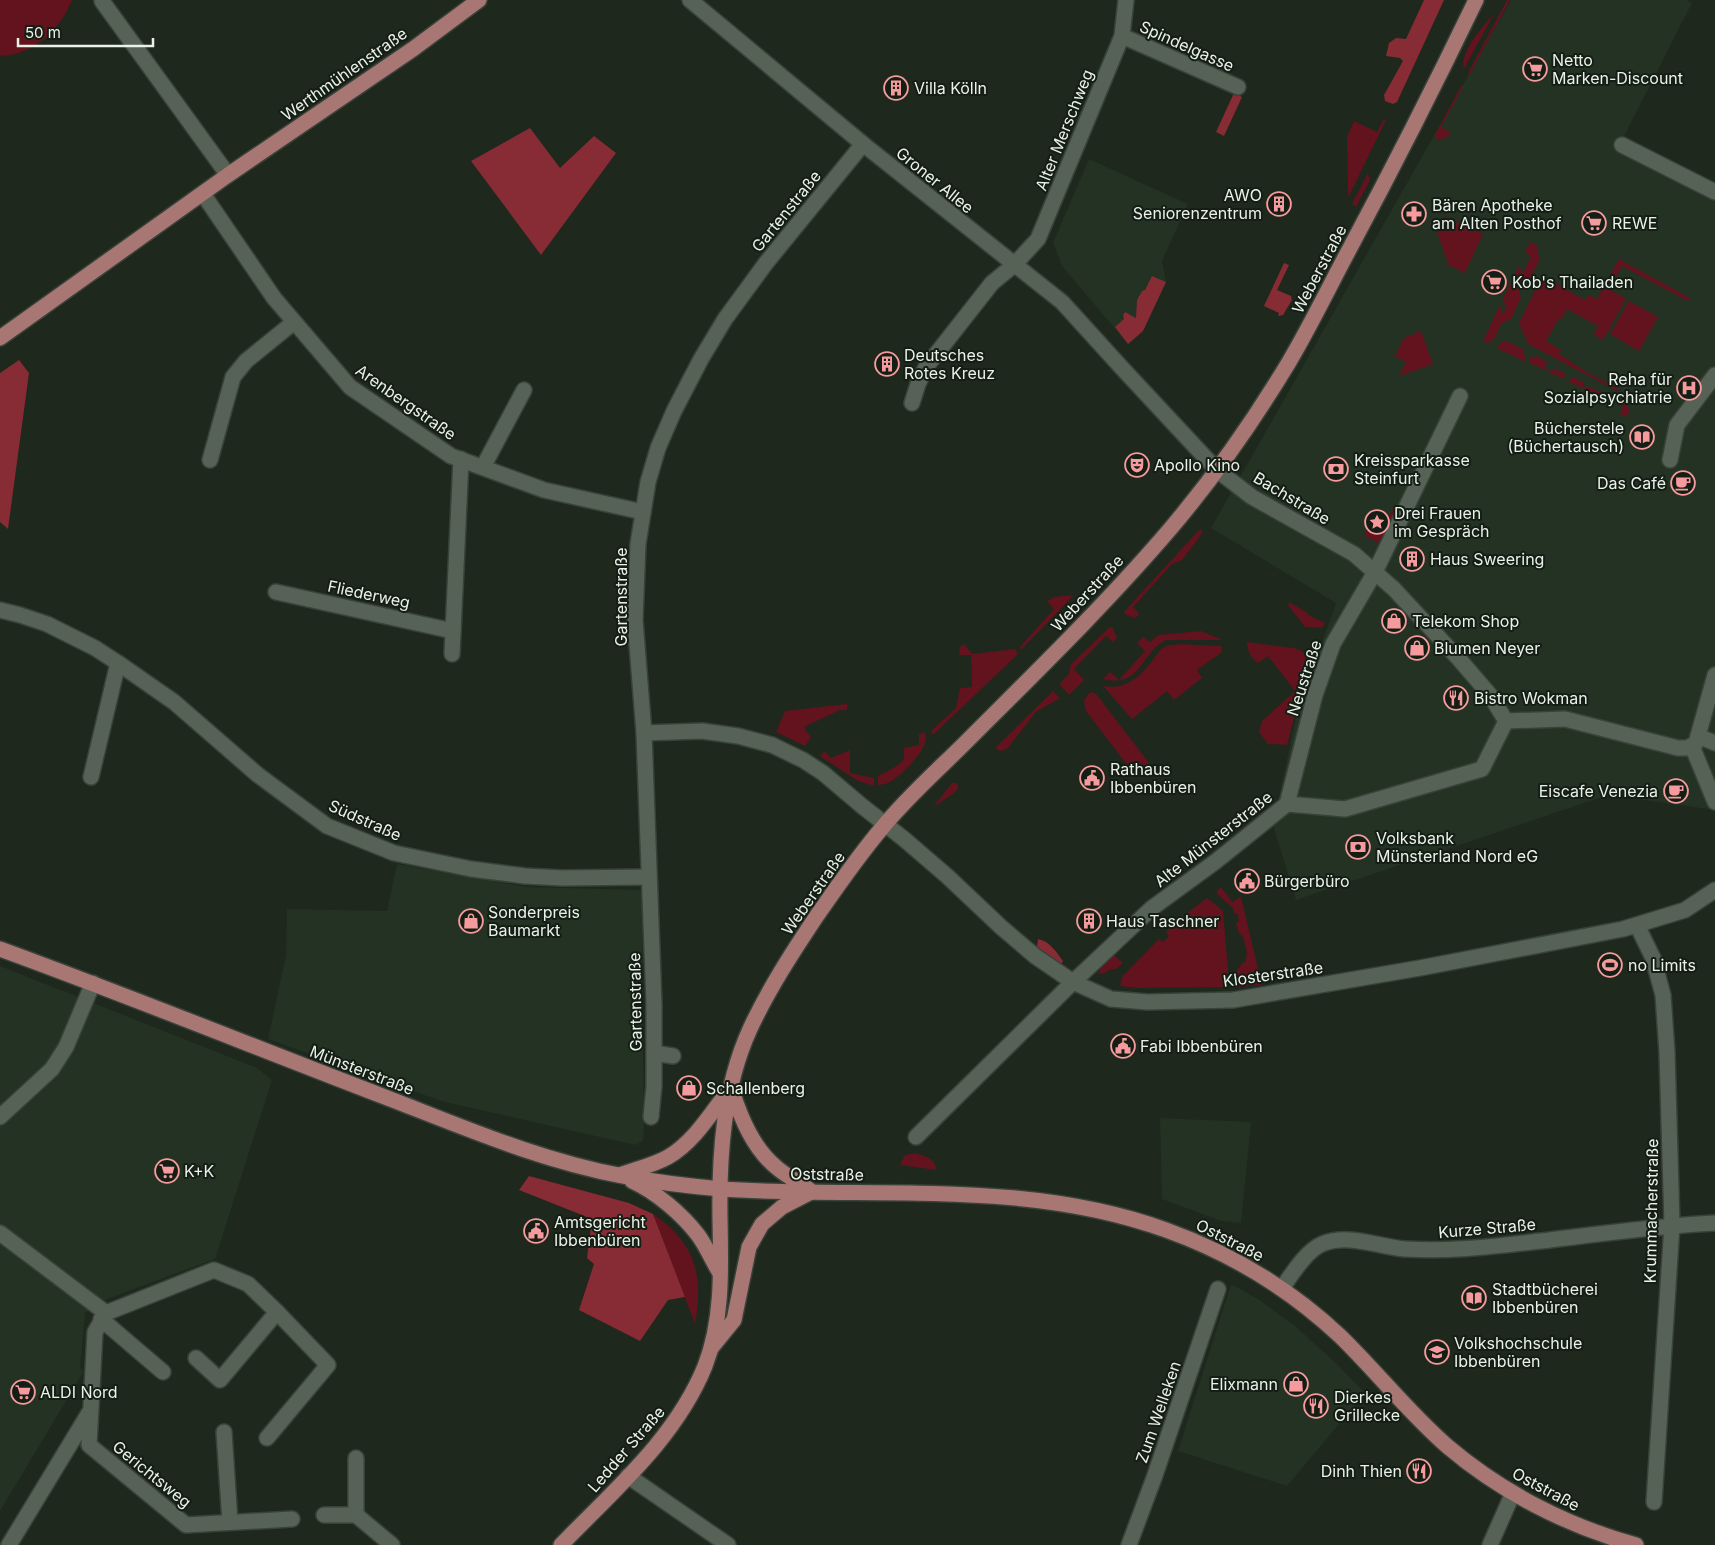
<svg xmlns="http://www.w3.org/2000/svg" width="1715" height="1545" font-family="Inter,sans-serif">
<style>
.built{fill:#233222}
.green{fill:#62131e}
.forest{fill:#872b35}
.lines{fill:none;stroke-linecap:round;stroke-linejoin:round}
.minor-casing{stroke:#394239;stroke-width:18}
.major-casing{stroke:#394239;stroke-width:18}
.minor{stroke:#566255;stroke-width:15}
.major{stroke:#a87673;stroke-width:15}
.labels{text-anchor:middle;stroke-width:4;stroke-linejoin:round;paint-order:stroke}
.street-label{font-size:16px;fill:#eaf1e9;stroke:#141e14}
.poi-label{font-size:16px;fill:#eaf1e9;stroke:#141e14;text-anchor:start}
</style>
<rect width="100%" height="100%" fill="#1e281d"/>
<g class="built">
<path d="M1511 0H1687L1692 3 1618 148 1715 200V810L1608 795 1296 900 1273 825 1297 713 1336 603 1211 528Z"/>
<path d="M1089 159 1188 204 1162 261 1166 282 1143 331 1128 344 1062 266 1053 243Z"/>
<path d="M397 864 526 887 642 890 644 1132 643 1141 635 1145 441 1101 268 1039 286 955 287 909 387 911Z"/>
<path d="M0 966 257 1068 272 1080 215 1259 107 1299 85 1313 80 1368 84 1371 0 1511Z"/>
<path d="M1160 1118 1251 1122 1241 1223 1221 1221 1162 1199Z"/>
<path d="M1231 1284 1258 1299 1295 1326 1336 1363 1365 1393 1287 1486 1178 1451Z"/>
</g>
<g class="green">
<path d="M0 0H72C60 30 34 55 0 56Z"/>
<path d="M1507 0H1510L1470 74 1468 73Z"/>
<path d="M1494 14 1464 69C1459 52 1483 26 1494 14Z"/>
<path d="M1461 86 1463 87 1441 127 1451 133C1448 139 1442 139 1436 139L1435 135Z"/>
<path d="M1384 119 1386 120 1349 196 1348 195 1347 137 1354 121 1377 132Z"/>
<path d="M1368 173 1370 180 1356 207 1352 204Z"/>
<path d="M1444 216 1483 234 1465 273 1448 265V263L1437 232Z"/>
<path d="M1530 242 1539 247 1537 251 1540 259 1528 282 1526 278 1519 292 1521 298 1511 319 1502 323 1494 339 1488 343 1483 341 1500 305 1503 314 1506 308 1503 299 1519 266 1523 273 1531 256 1525 252Z"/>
<path d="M1619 259 1690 298 1688 301 1622 266 1609 289 1626 299 1603 340 1594 335 1598 326 1567 309 1562 319 1559 318 1546 341 1561 350 1559 354 1588 373 1619 389 1617 391 1528 344 1519 323 1541 278 1544 277 1585 300 1589 295 1597 299Z"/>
<path d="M1629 301 1658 317 1639 351 1610 334Z"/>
<path d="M1421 331 1433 364 1399 376 1406 362 1395 356 1404 338Z"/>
<path d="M1506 341 1523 349 1526 362 1497 348 1500 343Z"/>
<path d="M1536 356 1547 361 1545 367 1546 371 1556 369 1566 374 1564 379 1530 363 1529 357 1532 358Z"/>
<path d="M1572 377 1582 381 1585 388H1592L1602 393 1604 398C1613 396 1626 401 1630 410L1626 417 1620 414 1623 407 1569 382Z"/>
<path d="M1393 508 1398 510 1382 544 1364 536 1368 528 1380 534Z"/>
<path d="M1199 530H1202L1201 535 1182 560 1172 564 1133 607 1138 612 1139 615 1134 618 1123 613Z"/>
<path d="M1070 595 1073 596 1021 650 1020 647 1054 609 1047 601 1054 597Z"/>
<path d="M1289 602 1308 613V615L1325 623 1322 628 1305 627 1288 605Z"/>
<path d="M1110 627 1113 628 1117 638 1113 642 1106 636 1074 669 1084 680 1069 695 1059 684 1069 674 1071 664Z"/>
<path d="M1201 631 1223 640H1166C1139 654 1142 688 1103 679L1110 672 1119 680 1145 651 1137 643 1143 637 1150 642 1158 635Z"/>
<path d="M1247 642 1294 648 1302 651 1308 660 1307 668 1287 745 1268 744 1259 732 1262 721 1295 691 1268 656 1259 663C1251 660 1247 649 1247 642Z"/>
<path d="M964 644 972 654 1015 649 1018 654 933 735 931 731 956 708 960 688 972 687 971 655H959L960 647Z"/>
<path d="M1181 644 1221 646 1222 652 1197 670 1202 678 1174 700 1167 691 1132 719 1103 686C1125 690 1139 678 1152 661 1156 656 1160 649 1166 646 1170 644 1176 645 1181 644Z"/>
<path d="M1053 691 1060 698 1036 712 1007 749 1000 751 995 748Z"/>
<path d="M1093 692 1097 695 1149 763 1134 774 1086 711 1084 701 1088 694Z"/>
<path d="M847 704V710H840L804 727 811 738 805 746 776 732 785 711Z"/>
<path d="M924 732C934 745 901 776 890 782 886 784 882 785 878 785V776L897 766 904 759V748L919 745V734Z"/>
<path d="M850 750V773L874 778V786L858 781 820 756 824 751 831 758Z"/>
<path d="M952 783H956L958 785V789L953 794 933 807Z"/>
<path d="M1221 887 1233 903V901L1241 897 1262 985 1238 987 1235 973 1243 962 1245 963 1247 954 1243 936 1239 934 1236 923 1239 921 1237 913H1234L1233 908 1217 894V891Z"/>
<path d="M1207 898 1223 911 1228 969 1227 987 1137 988 1120 986 1122 977 1159 939 1163 942 1169 936 1166 932 1178 921 1182 923 1188 917 1186 914Z"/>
<path d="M1113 954 1123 963 1116 969H1110L1105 973 1098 974 1104 963Z"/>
<path d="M916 1153C926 1157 936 1158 936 1170L900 1165 905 1155Z"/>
<path d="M653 1214C695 1243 704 1274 695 1324Z"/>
</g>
<g class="forest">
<path d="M1424 0H1444L1397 102 1393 104 1385 101 1384 95 1403 61 1400 58 1386 56 1389 43 1396 38 1406 39Z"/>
<path d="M1234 93 1242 97 1224 136 1216 132Z"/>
<path d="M530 128 560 168 594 136 616 153 541 255 471 161Z"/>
<path d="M1284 263 1289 265 1277 290 1291 296 1292 300 1283 315 1278 316 1279 313 1264 306Z"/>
<path d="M1152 276 1166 282 1143 331 1128 344 1115 327 1124 319 1123 315 1125 312 1136 318 1137 300 1142 291 1145 290Z"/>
<path d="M19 360 29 373 8 529 0 522V373Z"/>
<path d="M1038 939C1050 941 1056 952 1063 961L1062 963H1059L1038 950 1037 947Z"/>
<path d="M529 1176 629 1203 653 1214 685 1297 668 1300 640 1341 579 1310 594 1264 587 1258 592 1219 519 1190Z"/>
</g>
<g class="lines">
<g class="minor-casing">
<g id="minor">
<path d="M690 0 863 144 1062 302 1121 367 1217 470 1252 497 1354 554 1394 589 1459 659 1490 695 1506 721"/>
<path d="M102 1 228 175"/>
<path d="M1122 36 1238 87"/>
<path d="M1622 145 1715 192"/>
<path d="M203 194 274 298 350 387 451 456 544 490 643 512"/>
<path d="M912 403 918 384 926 367 992 283 1014 265 1038 239 1122 36 1126 0"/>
<path d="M210 460 233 377 246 361 294 322"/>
<path d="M1670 460 1677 425 1715 375"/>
<path d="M483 467 524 390"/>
<path d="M276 592 453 631"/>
<path d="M0 610 20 615 47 624 95 648 118 663 174 702 258 775 327 826 394 853 471 869 525 876 562 878 649 877"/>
<path d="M452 654 461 459"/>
<path d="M1506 721 1565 719 1678 748H1687L1696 743 1715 675"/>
<path d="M644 733 702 731 738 736 772 745 803 760 823 773 862 806 904 839 947 876 1001 927 1035 956 1073 982 1111 999 1147 1002 1233 1000 1420 968 1623 929 1685 910 1715 890"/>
<path d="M1698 736 1715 743"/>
<path d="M1692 746 1715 802"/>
<path d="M91 777 118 663"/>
<path d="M1287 804 1315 695 1333 644 1375 572 1460 396"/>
<path d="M1637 925 1653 958 1663 995 1667 1052 1672 1225 1654 1502"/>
<path d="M654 1053 673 1056"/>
<path d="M0 1117 52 1069 66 1047 93 983"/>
<path d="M651 1117 654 1086V1004L644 733 635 620 638 544 648 482 658 448 674 411 701 359 725 319 766 263 863 144"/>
<path d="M916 1137 1073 982 1152 908 1215 862 1287 804 1345 809 1482 769 1506 721"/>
<path d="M0 1233 106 1313"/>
<path d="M1282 1288C1292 1274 1306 1251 1322 1244 1348 1233 1379 1247 1405 1249 1451 1252 1496 1246 1541 1241 1599 1234 1657 1226 1715 1223"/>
<path d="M101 1319 163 1372"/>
<path d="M196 1358 220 1380 277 1312"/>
<path d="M224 1432 230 1522"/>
<path d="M267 1438 328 1365 277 1312 248 1284 214 1270 106 1313 95 1332 89 1445 186 1525 292 1519"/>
<path d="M628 1476 728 1545"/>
<path d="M324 1515H356L392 1545"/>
<path d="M356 1515V1458"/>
<path d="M9 1545 89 1413"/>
<path d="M1129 1545 1154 1478 1218 1289"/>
<path d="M1490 1545 1513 1493"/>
</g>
</g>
<g class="major-casing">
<g id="major">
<path d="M0 338 228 175 413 49 479 0"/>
<path d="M0 949C129 996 257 1048 385 1097 463 1127 541 1161 623 1176 655 1182 688 1186 721 1189 869 1199 1023 1178 1166 1230 1230 1253 1290 1289 1340 1336 1377 1372 1408 1412 1447 1446 1501 1492 1567 1526 1636 1545"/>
<path d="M732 1091C741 1118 753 1148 776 1167 786 1176 800 1183 811 1191"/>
<path d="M620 1175C636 1169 654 1165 668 1157 694 1142 711 1113 729 1090"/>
<path d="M632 1181C656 1192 682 1214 698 1235 707 1247 712 1261 720 1273"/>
<path d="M712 1347 734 1320 749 1247 762 1224 782 1207 811 1192"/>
<path d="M561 1545C614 1490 676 1438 705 1366 723 1320 721 1268 720 1219 719 1156 723 1088 750 1029 768 990 792 953 816 917 837 887 858 856 882 828 907 797 938 770 966 742 1036 672 1107 603 1171 528 1215 476 1254 420 1289 362 1311 325 1330 285 1350 248 1394 166 1436 83 1476 0"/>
</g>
</g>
<use href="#minor" class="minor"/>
<use href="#major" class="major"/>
</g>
<defs>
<g id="supermarket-ring" transform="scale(1.25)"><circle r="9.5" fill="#141e14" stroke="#f59b9d" stroke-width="1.5"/><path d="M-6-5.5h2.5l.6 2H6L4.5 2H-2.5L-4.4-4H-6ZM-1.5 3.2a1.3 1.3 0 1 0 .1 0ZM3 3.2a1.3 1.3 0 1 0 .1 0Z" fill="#f59b9d"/></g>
<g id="building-ring" transform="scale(1.25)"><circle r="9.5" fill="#141e14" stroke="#f59b9d" stroke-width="1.5"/><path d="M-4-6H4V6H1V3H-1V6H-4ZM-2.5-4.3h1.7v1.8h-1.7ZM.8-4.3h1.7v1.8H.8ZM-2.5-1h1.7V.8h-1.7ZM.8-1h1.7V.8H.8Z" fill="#f59b9d"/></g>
<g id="pharmacy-ring" transform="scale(1.25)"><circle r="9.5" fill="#141e14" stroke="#f59b9d" stroke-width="1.5"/><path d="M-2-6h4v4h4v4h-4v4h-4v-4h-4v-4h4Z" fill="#f59b9d"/></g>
<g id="hospital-ring" transform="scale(1.25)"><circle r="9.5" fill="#141e14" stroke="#f59b9d" stroke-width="1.5"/><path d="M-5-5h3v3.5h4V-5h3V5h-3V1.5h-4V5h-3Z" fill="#f59b9d"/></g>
<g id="library-ring" transform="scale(1.25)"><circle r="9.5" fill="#141e14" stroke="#f59b9d" stroke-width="1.5"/><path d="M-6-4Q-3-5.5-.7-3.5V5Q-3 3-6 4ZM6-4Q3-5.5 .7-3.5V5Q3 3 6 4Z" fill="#f59b9d"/></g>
<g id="theatre-ring" transform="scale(1.25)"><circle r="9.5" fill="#141e14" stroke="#f59b9d" stroke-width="1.5"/><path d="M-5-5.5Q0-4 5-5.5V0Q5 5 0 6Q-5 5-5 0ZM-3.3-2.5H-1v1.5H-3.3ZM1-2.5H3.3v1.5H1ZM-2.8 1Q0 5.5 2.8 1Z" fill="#f59b9d"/></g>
<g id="bank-ring" transform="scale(1.25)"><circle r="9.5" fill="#141e14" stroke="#f59b9d" stroke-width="1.5"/><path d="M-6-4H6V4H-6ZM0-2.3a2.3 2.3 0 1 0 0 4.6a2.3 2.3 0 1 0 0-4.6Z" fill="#f59b9d"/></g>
<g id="cafe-ring" transform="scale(1.25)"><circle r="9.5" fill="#141e14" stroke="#f59b9d" stroke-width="1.5"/><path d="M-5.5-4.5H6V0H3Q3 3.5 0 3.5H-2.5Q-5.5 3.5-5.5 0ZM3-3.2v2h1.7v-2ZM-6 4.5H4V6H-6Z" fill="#f59b9d"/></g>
<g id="sight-ring" transform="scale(1.25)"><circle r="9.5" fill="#141e14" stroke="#f59b9d" stroke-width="1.5"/><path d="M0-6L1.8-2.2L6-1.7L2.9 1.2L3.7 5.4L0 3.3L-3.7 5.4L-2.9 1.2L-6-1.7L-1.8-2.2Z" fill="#f59b9d"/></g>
<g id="shop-ring" transform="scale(1.25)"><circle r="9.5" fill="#141e14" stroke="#f59b9d" stroke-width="1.5"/><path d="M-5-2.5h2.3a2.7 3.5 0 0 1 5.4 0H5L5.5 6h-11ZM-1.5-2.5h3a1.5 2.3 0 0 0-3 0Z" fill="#f59b9d"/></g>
<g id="restaurant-ring" transform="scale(1.25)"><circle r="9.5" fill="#141e14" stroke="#f59b9d" stroke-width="1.5"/><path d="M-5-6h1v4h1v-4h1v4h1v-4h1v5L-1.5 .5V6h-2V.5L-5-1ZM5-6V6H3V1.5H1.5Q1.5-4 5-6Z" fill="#f59b9d"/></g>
<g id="civic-ring" transform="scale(1.25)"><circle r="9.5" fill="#141e14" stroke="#f59b9d" stroke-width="1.5"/><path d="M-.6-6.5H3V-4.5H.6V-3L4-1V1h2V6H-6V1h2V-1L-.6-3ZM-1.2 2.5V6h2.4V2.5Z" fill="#f59b9d"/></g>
<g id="stadium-ring" transform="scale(1.25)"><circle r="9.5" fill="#141e14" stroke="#f59b9d" stroke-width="1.5"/><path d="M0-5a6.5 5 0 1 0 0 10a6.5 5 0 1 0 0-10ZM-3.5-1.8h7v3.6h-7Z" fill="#f59b9d"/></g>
<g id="university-ring" transform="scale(1.25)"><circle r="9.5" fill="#141e14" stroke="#f59b9d" stroke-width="1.5"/><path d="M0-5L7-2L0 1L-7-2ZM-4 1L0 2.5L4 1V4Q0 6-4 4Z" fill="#f59b9d"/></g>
</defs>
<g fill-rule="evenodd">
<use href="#supermarket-ring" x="1535" y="69"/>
<use href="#building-ring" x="896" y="88"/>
<use href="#building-ring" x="1279" y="204"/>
<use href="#pharmacy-ring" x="1414" y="214"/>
<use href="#supermarket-ring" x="1594" y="223"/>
<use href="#supermarket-ring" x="1494" y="282"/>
<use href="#building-ring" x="887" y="364"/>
<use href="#hospital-ring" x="1689" y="388"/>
<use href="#library-ring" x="1642" y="437"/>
<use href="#theatre-ring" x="1137" y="465"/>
<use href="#bank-ring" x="1336" y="469"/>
<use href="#cafe-ring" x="1683" y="483"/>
<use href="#sight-ring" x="1377" y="522"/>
<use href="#building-ring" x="1412" y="559"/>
<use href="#shop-ring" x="1394" y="621"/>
<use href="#shop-ring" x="1417" y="648"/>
<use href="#restaurant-ring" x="1456" y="698"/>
<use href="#civic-ring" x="1092" y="778"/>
<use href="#cafe-ring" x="1676" y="791"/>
<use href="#bank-ring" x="1358" y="847"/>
<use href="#civic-ring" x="1247" y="881"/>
<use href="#shop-ring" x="471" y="921"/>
<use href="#building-ring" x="1089" y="921"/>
<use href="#stadium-ring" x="1610" y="965"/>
<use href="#civic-ring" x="1123" y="1046"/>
<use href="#shop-ring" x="689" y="1088"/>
<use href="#supermarket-ring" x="167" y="1171"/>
<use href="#civic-ring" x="536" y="1231"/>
<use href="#library-ring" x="1474" y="1298"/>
<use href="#university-ring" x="1437" y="1352"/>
<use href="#shop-ring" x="1296" y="1384"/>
<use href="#supermarket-ring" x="23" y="1392"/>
<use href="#restaurant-ring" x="1316" y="1406"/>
<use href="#restaurant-ring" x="1419" y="1471"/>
</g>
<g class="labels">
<g class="street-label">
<text transform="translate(1187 46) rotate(24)" y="6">Spindelgasse</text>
<text transform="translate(344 74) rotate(-35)" y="6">Werthmühlenstraße</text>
<text transform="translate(1064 130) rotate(-68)" y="6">Alter Merschweg</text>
<text transform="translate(935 180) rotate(39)" y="6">Groner Allee</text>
<text transform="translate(786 211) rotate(-51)" y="6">Gartenstraße</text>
<text transform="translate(1319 269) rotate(-62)" y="6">Weberstraße</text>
<text transform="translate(406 402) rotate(35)" y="6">Arenbergstraße</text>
<text transform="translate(1292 498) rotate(31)" y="6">Bachstraße</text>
<text transform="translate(1087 593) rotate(-47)" y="6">Weberstraße</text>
<text transform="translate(369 594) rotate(12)" y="6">Fliederweg</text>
<text transform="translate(621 597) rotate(-90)" y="6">Gartenstraße</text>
<text transform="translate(1304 678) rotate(-72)" y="6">Neustraße</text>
<text transform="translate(365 820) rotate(24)" y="6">Südstraße</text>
<text transform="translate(1213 839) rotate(-38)" y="6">Alte Münsterstraße</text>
<text transform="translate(813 893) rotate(-55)" y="6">Weberstraße</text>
<text transform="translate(1273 974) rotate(-8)" y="6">Klosterstraße</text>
<text transform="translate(635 1002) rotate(-91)" y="6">Gartenstraße</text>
<text transform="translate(362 1070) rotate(21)" y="6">Münsterstraße</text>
<text transform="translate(827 1174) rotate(1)" y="6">Oststraße</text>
<text transform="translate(1651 1211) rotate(-89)" y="6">Krummacherstraße</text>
<text transform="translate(1487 1228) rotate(-5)" y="6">Kurze Straße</text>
<text transform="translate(1230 1240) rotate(27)" y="6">Oststraße</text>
<text transform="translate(1158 1412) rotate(-71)" y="6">Zum Welleken</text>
<text transform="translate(626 1449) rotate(-49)" y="6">Ledder Straße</text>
<text transform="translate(152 1474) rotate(39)" y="6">Gerichtsweg</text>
<text transform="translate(1546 1489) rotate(28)" y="6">Oststraße</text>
</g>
<g class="poi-label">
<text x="1552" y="66">Netto<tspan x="1552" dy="18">Marken-Discount</tspan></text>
<text x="914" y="94">Villa Kölln</text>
<text x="1262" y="201" text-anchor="end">AWO<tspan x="1262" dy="18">Seniorenzentrum</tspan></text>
<text x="1432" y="211">Bären Apotheke<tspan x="1432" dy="18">am Alten Posthof</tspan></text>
<text x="1612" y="229">REWE</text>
<text x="1512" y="288">Kob's Thailaden</text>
<text x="904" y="361">Deutsches<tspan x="904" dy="18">Rotes Kreuz</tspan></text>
<text x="1672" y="385" text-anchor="end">Reha für<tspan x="1672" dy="18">Sozialpsychiatrie</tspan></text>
<text x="1624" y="434" text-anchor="end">Bücherstele<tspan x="1624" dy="18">(Büchertausch)</tspan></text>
<text x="1354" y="466">Kreissparkasse<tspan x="1354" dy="18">Steinfurt</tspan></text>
<text x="1154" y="471">Apollo Kino</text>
<text x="1666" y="489" text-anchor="end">Das Café</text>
<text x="1394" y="519">Drei Frauen<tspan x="1394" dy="18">im Gespräch</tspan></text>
<text x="1430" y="565">Haus Sweering</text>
<text x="1412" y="627">Telekom Shop</text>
<text x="1434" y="654">Blumen Neyer</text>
<text x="1474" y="704">Bistro Wokman</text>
<text x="1110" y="775">Rathaus<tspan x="1110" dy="18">Ibbenbüren</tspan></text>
<text x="1658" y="797" text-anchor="end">Eiscafe Venezia</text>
<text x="1376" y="844">Volksbank<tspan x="1376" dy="18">Münsterland Nord eG</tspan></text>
<text x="1264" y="887">Bürgerbüro</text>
<text x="488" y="918">Sonderpreis<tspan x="488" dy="18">Baumarkt</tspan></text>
<text x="1106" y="927">Haus Taschner</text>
<text x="1628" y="971">no Limits</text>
<text x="1140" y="1052">Fabi Ibbenbüren</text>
<text x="706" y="1094">Schallenberg</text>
<text x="184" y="1177">K+K</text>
<text x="554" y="1228">Amtsgericht<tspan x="554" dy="18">Ibbenbüren</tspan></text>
<text x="1492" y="1295">Stadtbücherei<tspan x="1492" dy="18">Ibbenbüren</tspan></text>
<text x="1454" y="1349">Volkshochschule<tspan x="1454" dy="18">Ibbenbüren</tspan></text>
<text x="1278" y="1390" text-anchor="end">Elixmann</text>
<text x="40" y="1398">ALDI Nord</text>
<text x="1334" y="1403">Dierkes<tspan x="1334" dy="18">Grillecke</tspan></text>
<text x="1402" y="1477" text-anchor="end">Dinh Thien</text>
</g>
</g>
<path d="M18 38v8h135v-8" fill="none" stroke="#eaf1e9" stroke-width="2.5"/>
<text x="25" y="38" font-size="15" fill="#eaf1e9" stroke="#141e14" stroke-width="4" paint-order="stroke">50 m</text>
</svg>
